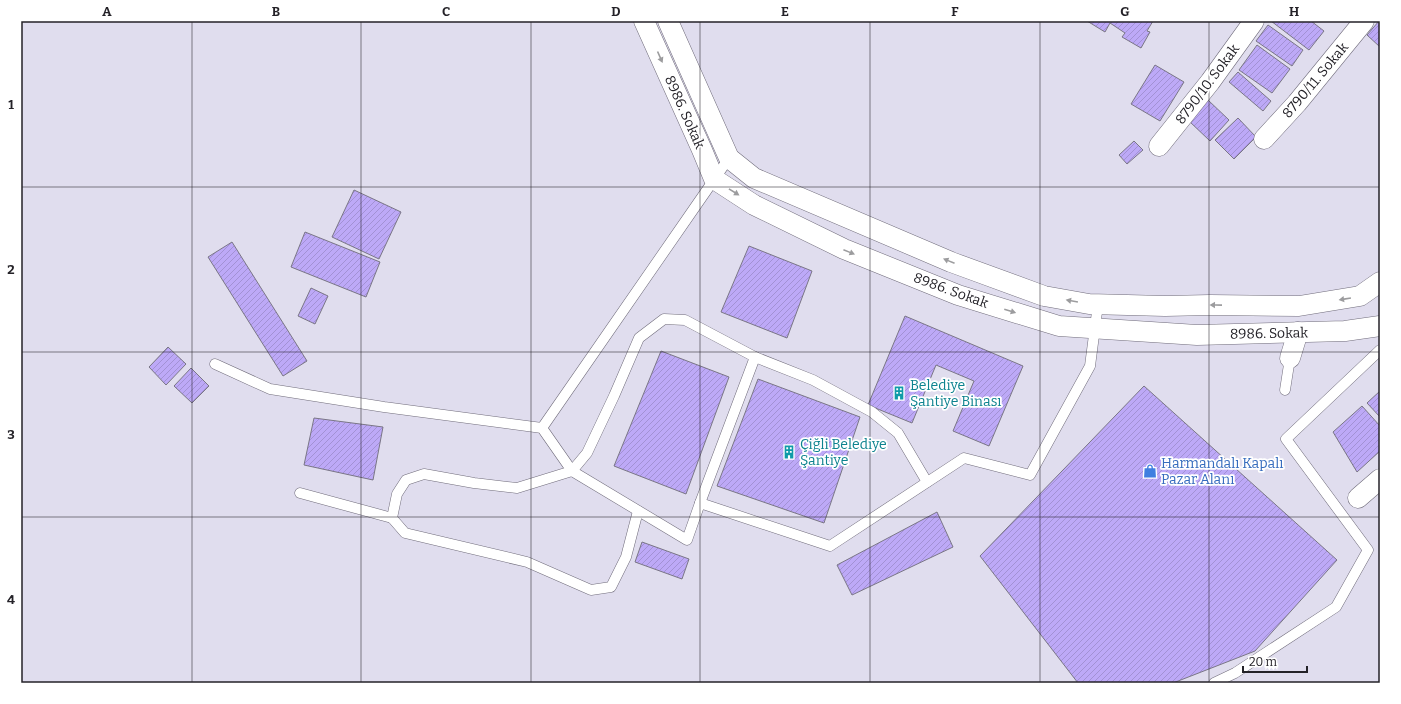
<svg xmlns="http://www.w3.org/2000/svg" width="1401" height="704" font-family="Bitter,serif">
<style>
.building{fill:url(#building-hatch);stroke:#7a7686}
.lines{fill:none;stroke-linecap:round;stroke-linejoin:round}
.service-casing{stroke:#706c7b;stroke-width:11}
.minor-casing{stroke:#706c7b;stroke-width:21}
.service{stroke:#fff;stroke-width:10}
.minor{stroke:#fff;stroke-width:20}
.oneway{fill:#9c9c9e}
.grid{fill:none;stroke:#242228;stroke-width:1;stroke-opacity:0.55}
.labels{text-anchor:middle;stroke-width:3.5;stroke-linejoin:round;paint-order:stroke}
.street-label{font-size:14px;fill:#242228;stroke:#fff}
.culture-label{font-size:14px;fill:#0d838f;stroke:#fff;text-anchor:start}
.shop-label{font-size:14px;fill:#366cbe;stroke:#fff;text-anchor:start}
.neatline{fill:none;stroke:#242228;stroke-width:1.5}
.grid-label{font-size:13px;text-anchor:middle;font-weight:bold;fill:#242228}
</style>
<defs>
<pattern id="building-hatch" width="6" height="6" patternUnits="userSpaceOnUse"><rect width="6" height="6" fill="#bda9f7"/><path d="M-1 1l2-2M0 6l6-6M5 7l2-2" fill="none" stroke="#a291d4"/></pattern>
</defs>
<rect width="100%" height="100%" fill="#e0ddee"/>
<g class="building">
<path d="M1087 21H1153L1147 31 1150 32 1141 48 1122 37 1125 33 1110 23 1105 32Z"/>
<path d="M1271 21H1311L1324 31 1309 50Z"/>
<path d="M1379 21H1380V47L1367 35Z"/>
<path d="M1268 25 1303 50 1292 66 1256 41Z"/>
<path d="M1257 45 1290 69 1272 93 1239 70Z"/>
<path d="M1155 65 1184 82 1160 121 1131 104Z"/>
<path d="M1238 72 1271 101 1263 111 1229 82Z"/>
<path d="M1208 100 1229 120 1210 141 1189 121Z"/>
<path d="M1238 118 1256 137 1234 159 1215 140Z"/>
<path d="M1134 141 1143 150 1127 164 1119 155Z"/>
<path d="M354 190 401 212 379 259 332 237Z"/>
<path d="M305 232 380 262 366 297 291 267Z"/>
<path d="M232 242 307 361 283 376 208 257Z"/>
<path d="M749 246 812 271 787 338 721 312Z"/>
<path d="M311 288 328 296 315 324 298 316Z"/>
<path d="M905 316 1023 366 989 446 953 431 974 381 936 365 912 423 868 405Z"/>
<path d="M168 347 186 364 166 385 149 367Z"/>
<path d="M661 351 729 377 686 494 614 466Z"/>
<path d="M191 368 209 386 192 403 174 386Z"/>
<path d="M758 379 860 417 824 523 717 486Z"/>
<path d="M1144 386 1337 560 1255 651 1173 683H1078L980 556Z"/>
<path d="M1380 391V417L1367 403Z"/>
<path d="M1362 406 1380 426V451L1357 472 1333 432Z"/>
<path d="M314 418 383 427 373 480 304 465Z"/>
<path d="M937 512 953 547 852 595 837 565Z"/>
<path d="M642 542 689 559 682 579 635 562Z"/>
</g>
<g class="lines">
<g class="service-casing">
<g id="service">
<path d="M215 364 270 389 384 407 542 428 572 471 687 540 700 503 830 546 964 458 1030 475 1090 366 1098 304"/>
<path d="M1285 390 1290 358"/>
<path d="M542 428 729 158"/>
<path d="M300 493 392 518"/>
<path d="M700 503 755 357"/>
<path d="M638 511 626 557 611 587 591 590 527 562 405 533 392 518 397 494 406 480 424 474 474 483 517 488 572 471 587 453 614 396 639 338 664 319 685 320 755 357 813 380 872 412 898 433 927 482"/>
<path d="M1214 683 1235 673 1336 607 1368 550 1286 439 1380 350"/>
</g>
</g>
<g class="minor-casing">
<g id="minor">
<path d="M644 21 702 150 714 179 754 205 844 249 958 295 1059 326 1197 335 1345 331 1380 326"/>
<path d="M668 21 729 158 754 178 951 262 1044 296 1089 304 1165 306 1210 305 1299 306 1360 296 1380 282"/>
<path d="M1264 139 1297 103 1364 21"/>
<path d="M1159 146 1210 82 1254 21"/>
<path d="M1290 358 1298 332"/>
<path d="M1358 498 1380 479"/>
</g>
</g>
<use href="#service" class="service"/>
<use href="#minor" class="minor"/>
</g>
<defs><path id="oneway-solid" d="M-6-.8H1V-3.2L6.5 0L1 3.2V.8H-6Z"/></defs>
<g class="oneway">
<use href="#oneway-solid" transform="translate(660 57) rotate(66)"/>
<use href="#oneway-solid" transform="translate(734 192) rotate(32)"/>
<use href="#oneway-solid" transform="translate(849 252) rotate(22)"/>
<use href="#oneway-solid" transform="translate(949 261) rotate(-158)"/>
<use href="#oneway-solid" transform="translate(1345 299) rotate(171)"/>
<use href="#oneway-solid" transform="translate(1072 301) rotate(-170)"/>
<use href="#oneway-solid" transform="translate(1216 305) rotate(-179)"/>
<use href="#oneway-solid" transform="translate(1010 311) rotate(17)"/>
</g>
<path class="grid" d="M192 21V683M361 21V683M531 21V683M700 21V683M870 21V683M1040 21V683M1209 21V683M21 187H1380M21 352H1380M21 517H1380"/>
<defs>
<g id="building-bare" transform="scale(1.08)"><path d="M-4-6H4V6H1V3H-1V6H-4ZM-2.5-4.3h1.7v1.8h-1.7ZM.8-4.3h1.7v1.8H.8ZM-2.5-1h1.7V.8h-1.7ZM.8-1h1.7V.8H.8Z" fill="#0f9aa8" stroke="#fff" stroke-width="2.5" paint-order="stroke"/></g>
<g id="shop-bare" transform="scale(1.08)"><path d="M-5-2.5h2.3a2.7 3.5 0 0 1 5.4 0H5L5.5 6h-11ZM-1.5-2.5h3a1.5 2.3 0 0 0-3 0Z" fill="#3f7fe0" stroke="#fff" stroke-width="2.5" paint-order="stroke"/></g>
</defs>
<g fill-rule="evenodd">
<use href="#building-bare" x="899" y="393"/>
<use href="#building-bare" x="789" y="452"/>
<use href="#shop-bare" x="1150" y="471"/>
</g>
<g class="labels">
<g class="street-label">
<text transform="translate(1315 80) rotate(-50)" y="5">8790/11. Sokak</text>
<text transform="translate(1207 84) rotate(-53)" y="5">8790/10. Sokak</text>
<text transform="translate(685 112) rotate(66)" y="5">8986. Sokak</text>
<text transform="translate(951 290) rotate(20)" y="5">8986. Sokak</text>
<text transform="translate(1269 333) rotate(-1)" y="5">8986. Sokak</text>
</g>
<g class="culture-label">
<text x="910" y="390">Belediye<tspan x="910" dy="16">Şantiye Binası</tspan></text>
<text x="800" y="449">Çiğli Belediye<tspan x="800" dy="16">Şantiye</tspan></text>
</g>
<g class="shop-label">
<text x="1161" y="468">Harmandalı Kapalı<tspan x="1161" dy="16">Pazar Alanı</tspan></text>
</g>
</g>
<rect width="1401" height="704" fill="none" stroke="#ffffff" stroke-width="44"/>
<path d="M1243 666v6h64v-6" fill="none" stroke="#242228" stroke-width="2"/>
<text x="1249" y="666" font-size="12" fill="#242228" stroke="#ffffff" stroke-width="3" paint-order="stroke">20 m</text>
<rect x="22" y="22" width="1357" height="660" class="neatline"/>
<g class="grid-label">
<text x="107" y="16">A</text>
<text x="276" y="16">B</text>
<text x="446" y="16">C</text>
<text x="616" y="16">D</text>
<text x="785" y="16">E</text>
<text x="955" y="16">F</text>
<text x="1125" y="16">G</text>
<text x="1294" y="16">H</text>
<text x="11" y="109">1</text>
<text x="11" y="274">2</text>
<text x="11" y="439">3</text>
<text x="11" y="604">4</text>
</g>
</svg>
